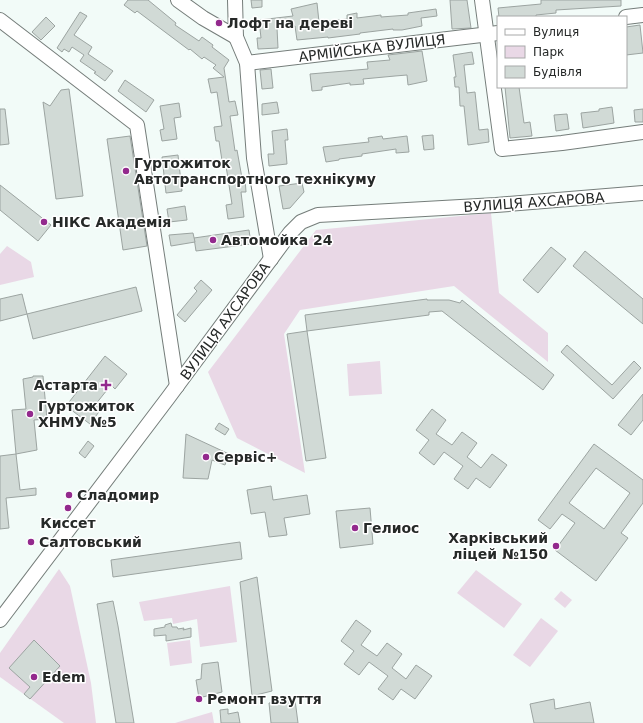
<svg xmlns="http://www.w3.org/2000/svg" width="643" height="723" font-family="'DejaVu Sans',sans-serif">
<style>
.green{fill:#e9d8e6}
.building{fill:#d1dad6;stroke:#9ca4a1;fill-rule:evenodd}
.lines{fill:none;stroke-linecap:round;stroke-linejoin:round}
.minor-casing{stroke:#757d7a;stroke-width:16}
.minor{stroke:#fff;stroke-width:14}
.poi-dot{fill:#93298d;stroke:#fff;stroke-width:1.5}
.labels{text-anchor:middle;stroke-width:3;stroke-linejoin:round;paint-order:stroke}
.poi-label{font-size:14px;font-weight:bold;fill:#262928;stroke:#fff;text-anchor:start}
.street-label{font-size:14px;fill:#262928;stroke:#fff}
</style>
<rect width="100%" height="100%" fill="#f2fbf8"/>
<g class="green">
<path d="M491 213 499 293 548 333V362L454 286 300 310 284 334 305 473 237 438 208 372 316 230Z"/>
<path d="M7 246 31 262 34 277 0 285V254Z"/>
<path d="M380 361 382 394 349 396 347 364Z"/>
<path d="M59 569 70 586 91 683 96 723H64L0 677V653Z"/>
<path d="M476 570 522 604 504 628 457 593Z"/>
<path d="M230 586 237 642 200 647 197 619 173 624 172 618 144 621 139 602Z"/>
<path d="M561 591 572 600 565 608 554 599Z"/>
<path d="M541 618 558 631 530 667 513 655Z"/>
<path d="M190 640 192 663 170 666 167 643Z"/>
<path d="M212 712 214 723H175Z"/>
</g>
<g class="building">
<path d="M128 0H148L176 23 175 25 199 41 202 37 213 45 212 47 229 60 224 68 229 102 235 101 238 115 230 116 235 151 237 150 242 178H245L246 192H241L244 217 228 219 226 205 232 204 226 166 223 167 219 141H216L214 127 222 126 217 92 211 93 208 79 224 77 213 68 216 65 204 57 202 59 190 49 189 50 137 11 135 13 124 5Z"/>
<path d="M251 0H262V7L252 8Z"/>
<path d="M450 0H467L471 28 452 29Z"/>
<path d="M541 0H621V6L556 10V13L536 15V17H499L498 8 541 4Z"/>
<path d="M317 3 319 22 347 19V15L357 13V18L381 15V17L408 15V13L436 9 437 16 421 18 422 26 402 30H393V29L360 33V34L328 38V37L297 40 295 26 277 28 278 48 258 49 257 38H261L259 20 293 16 291 9Z"/>
<path d="M80 12 87 16 74 35 92 47 88 54 113 71 105 81 94 73 96 72 80 61 84 55 72 47 69 52 64 49 62 52 57 48Z"/>
<path d="M46 17 55 26 41 40 32 32Z"/>
<path d="M640 25 643 53 626 55V27Z"/>
<path d="M422 51 427 81 408 85 407 75 395 76 363 79 364 84 350 85V83L322 87V90L312 91 310 74 368 69 367 62 390 60 388 55Z"/>
<path d="M472 52 474 64 464 65 467 93 475 92 479 130 488 129 489 142 468 145 464 106H460L459 87H455L454 77H456L453 55Z"/>
<path d="M271 69 273 88 262 89 260 70Z"/>
<path d="M125 80 154 100 146 112 118 91Z"/>
<path d="M505 87H519L524 123 530 122 532 136 510 138Z"/>
<path d="M69 89 83 196 56 199 43 102 50 106 61 90Z"/>
<path d="M277 102 279 113 262 115V104Z"/>
<path d="M179 103 181 117 174 118 177 139 162 141 160 130 164 129 160 106Z"/>
<path d="M612 107 614 123 583 128 581 113 599 111V109Z"/>
<path d="M0 109H5L9 144 0 145Z"/>
<path d="M643 109V122H635L634 110Z"/>
<path d="M567 114 569 129 556 131 554 115Z"/>
<path d="M287 129 288 140H285L287 164 269 166 268 154H274L272 131Z"/>
<path d="M433 135 434 149 424 150 422 136Z"/>
<path d="M130 136 147 246 123 250 107 139Z"/>
<path d="M382 136 383 139 407 136 409 152 396 153V149L362 154V156L339 159V160L326 162 323 147 369 142 368 138Z"/>
<path d="M178 155 182 191 166 193 162 157Z"/>
<path d="M302 183 304 192 290 208 283 209 279 186Z"/>
<path d="M0 185 51 225 38 241 0 210Z"/>
<path d="M185 206 187 220 169 222 167 209Z"/>
<path d="M249 230 251 244 196 251 194 238Z"/>
<path d="M193 233 195 242 171 246 169 235Z"/>
<path d="M551 247 566 259 538 293 523 280Z"/>
<path d="M585 251 643 299V324L573 266Z"/>
<path d="M201 280 212 290 185 322 177 315 197 291 194 288Z"/>
<path d="M136 287 142 311 33 339 27 314Z"/>
<path d="M22 294 27 314 0 321V299Z"/>
<path d="M427 299V300H449L460 303 462 300 554 375 543 390 442 311 429 312V315L307 331 305 315Z"/>
<path d="M307 331 326 458 306 461 287 334Z"/>
<path d="M567 345 612 385 634 361 641 368 613 399 561 352Z"/>
<path d="M105 356 127 374 115 389 111 385 95 405 101 409 90 424 66 406Z"/>
<path d="M33 376H43L47 419 34 420 37 450 16 454 12 410 26 409 23 379 33 377Z"/>
<path d="M643 394V420L631 435 618 425Z"/>
<path d="M432 409 446 420 436 434 452 445 462 432 477 443 467 457 481 468 492 454 507 465 490 488 476 478 468 489 454 479 463 466 444 452 434 465 419 453 429 440 416 430Z"/>
<path d="M219 423 229 429 225 435 215 429Z"/>
<path d="M186 434 229 454 225 465 212 460 208 479 183 478Z"/>
<path d="M88 441 94 446 85 458 79 453Z"/>
<path d="M594 444 643 480V503L621 533 628 538 596 581 555 550 575 523 562 514 550 529 538 520ZM596 468 630 493 604 529 569 503Z"/>
<path d="M16 454 20 490 36 488V495L6 498 9 528 0 529V456Z"/>
<path d="M271 486 273 500 307 495 310 514 284 518 287 535 269 537 265 512 251 514 247 490Z"/>
<path d="M370 508 373 544 340 548 336 511Z"/>
<path d="M240 542 242 559 113 577 111 560Z"/>
<path d="M257 577 272 691 252 696 240 582Z"/>
<path d="M113 601 118 626 134 723H116L97 604Z"/>
<path d="M356 620 371 631 361 645 377 656 387 643 402 654 392 668 406 679 416 665 432 676 415 699 401 689 393 700 378 689 388 676 369 662 359 675 344 664 354 651 341 641Z"/>
<path d="M171 623 172 627H177L178 629 184 628 183 630 191 628V637L166 641V635L154 636V629L165 627V625Z"/>
<path d="M34 640 60 666 30 699 24 694 30 687 9 668Z"/>
<path d="M218 662 222 692 199 698 196 680 201 679 202 664Z"/>
<path d="M554 699 555 709 590 702 594 723H534L530 704Z"/>
<path d="M295 700 298 723H271L269 703Z"/>
<path d="M228 709V714L238 712 240 723H221L220 710Z"/>
</g>
<g class="lines">
<g class="minor-casing">
<g id="minor">
<path d="M178 0 203 18 236 37"/>
<path d="M235 0 236 37 247 63 254 158 271 259"/>
<path d="M482 0 502 149 562 143 643 132"/>
<path d="M626 17 643 15"/>
<path d="M0 20 137 125 177 386"/>
<path d="M247 63 498 33"/>
<path d="M0 620 168 398 290 233 301 222 318 215 496 205 643 193"/>
</g>
</g>
<use href="#minor" class="minor"/>
</g>
<g class="poi-dot">
<circle cx="219" cy="23" r="4"/>
<circle cx="126" cy="171" r="4"/>
<circle cx="44" cy="222" r="4"/>
<circle cx="213" cy="240" r="4"/>
<path d="M104 379h4v4h4v4h-4v4h-4v-4h-4v-4h4z"/>
<circle cx="30" cy="414" r="4"/>
<circle cx="206" cy="457" r="4"/>
<circle cx="69" cy="495" r="4"/>
<circle cx="68" cy="508" r="4"/>
<circle cx="355" cy="528" r="4"/>
<circle cx="31" cy="542" r="4"/>
<circle cx="556" cy="546" r="4"/>
<circle cx="34" cy="677" r="4"/>
<circle cx="199" cy="699" r="4"/>
</g>
<g class="labels">
<g class="poi-label">
<text x="227" y="28">Лофт на дереві</text>
<text x="134" y="168">Гуртожиток<tspan x="134" dy="16">Автотранспортного технікуму</tspan></text>
<text x="52" y="227">НІКС Академія</text>
<text x="221" y="245">Автомойка 24</text>
<text x="98" y="390" text-anchor="end">Астарта</text>
<text x="38" y="411">Гуртожиток<tspan x="38" dy="16">ХНМУ №5</tspan></text>
<text x="214" y="462">Сервіс+</text>
<text x="77" y="500">Сладомир</text>
<text x="68" y="528" text-anchor="middle">Киссет</text>
<text x="363" y="533">Гелиос</text>
<text x="548" y="543" text-anchor="end">Харківський<tspan x="548" dy="16">ліцей №150</tspan></text>
<text x="39" y="547">Салтовський</text>
<text x="42" y="682">Edem</text>
<text x="207" y="704">Ремонт взуття</text>
</g>
<g class="street-label">
<text transform="translate(372 48) rotate(-7)" y="5">АРМІЙСЬКА ВУЛИЦЯ</text>
<text transform="translate(534 202) rotate(-4)" y="5">ВУЛИЦЯ АХСАРОВА</text>
<text transform="translate(225 321) rotate(-54)" y="5">ВУЛИЦЯ АХСАРОВА</text>
</g>
</g>
<rect x="497" y="16" width="130" height="72" fill="#ffffff" stroke="#a8a9a9"/>
<rect x="505" y="29" width="20" height="6" fill="#ffffff" stroke="#a8a9a9"/>
<text x="533" y="36" font-size="12" fill="#262928">Вулиця</text>
<rect x="505" y="46" width="20" height="12" fill="#e9d8e6" stroke="#a8a9a9"/>
<text x="533" y="56" font-size="12" fill="#262928">Парк</text>
<rect x="505" y="66" width="20" height="12" fill="#d1dad6" stroke="#a8a9a9"/>
<text x="533" y="76" font-size="12" fill="#262928">Будівля</text>
</svg>
